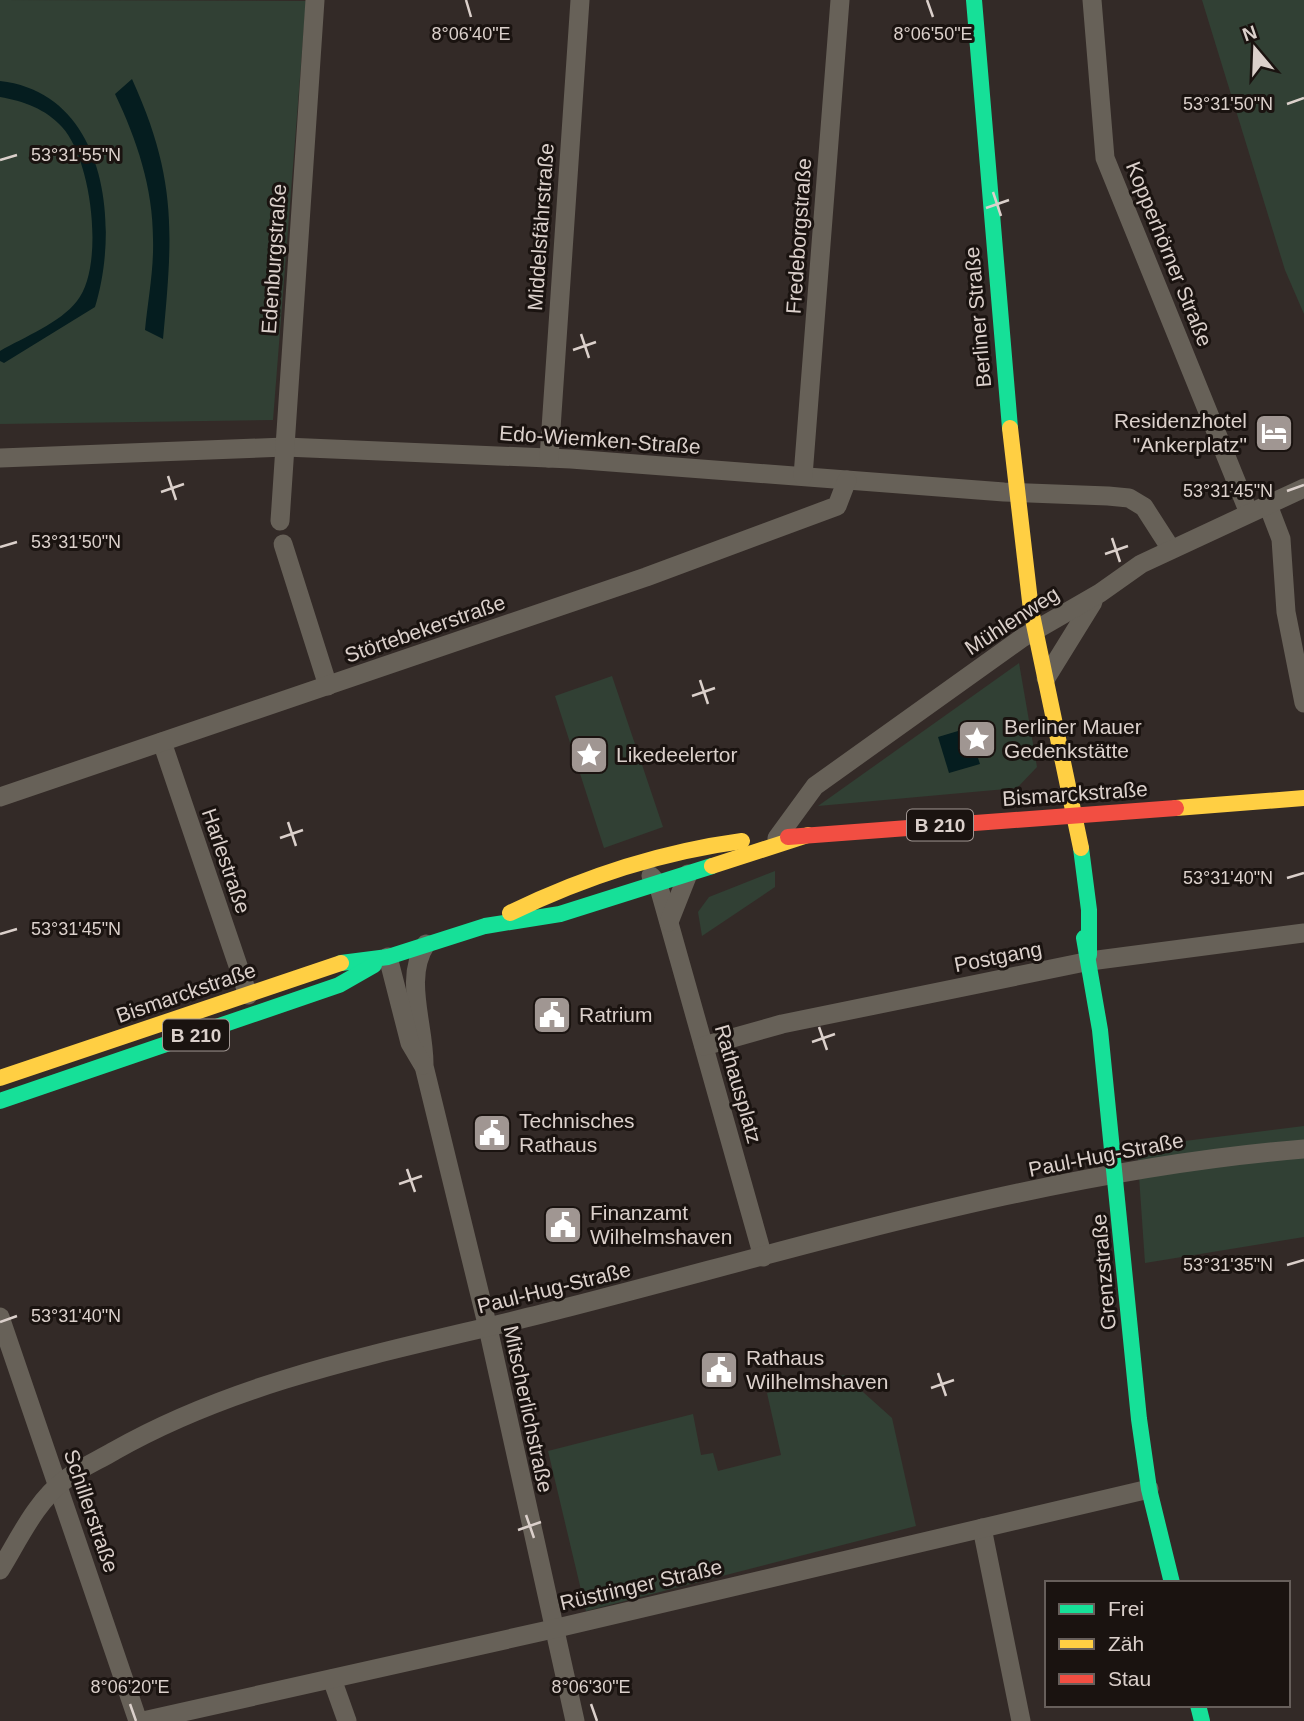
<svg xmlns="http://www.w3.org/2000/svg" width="1304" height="1721" font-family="Arial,sans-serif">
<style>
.green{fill:#314034}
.water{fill:#051d1f}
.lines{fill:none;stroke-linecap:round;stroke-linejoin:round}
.street{stroke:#676158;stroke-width:19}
.fast{stroke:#16e098;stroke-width:16}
.slow{stroke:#ffcf43;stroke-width:16}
.jam{stroke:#f24e42;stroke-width:16}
.ticks{fill:none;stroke:#dbd0cb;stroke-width:2.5}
.labels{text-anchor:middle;stroke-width:6;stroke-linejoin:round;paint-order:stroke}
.shield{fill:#1a1310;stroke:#a19793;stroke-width:2}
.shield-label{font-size:19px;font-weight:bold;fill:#dbd0cb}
.street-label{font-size:21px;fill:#dbd0cb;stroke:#1a1310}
.poi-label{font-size:21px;fill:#dbd0cb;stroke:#1a1310;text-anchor:start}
.ticks-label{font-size:18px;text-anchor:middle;fill:#dbd0cb;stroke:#1a1310;stroke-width:6;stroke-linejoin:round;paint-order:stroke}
</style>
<rect width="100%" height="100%" fill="#332a27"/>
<g class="green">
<path d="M0 0 306 1 273 420 0 424Z"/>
<path d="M1202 0H1304V314L1285 270Z"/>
<path d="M1019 663 1037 767 1017 788 818 806Z"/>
<path d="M612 676 663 827 604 848 555 696Z"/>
<path d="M775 871V887L702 936 698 912 709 897Z"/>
<path d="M1304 1126V1237L1145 1263 1137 1147Z"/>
<path d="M844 1375 892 1418 916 1526 586 1611 548 1451 693 1414 701 1455 713 1453 718 1471 781 1455 767 1393Z"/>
</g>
<g class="water">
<path d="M132 79C177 178 173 233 163 339L145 330C148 300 154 269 153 239 153 188 137 140 115 94Z"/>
<path d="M0 81C107 93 120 226 95 307L4 363 0 361V351C24 337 60 323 77 301 105 267 92 159 62 127 46 109 23 101 0 97Z"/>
<path d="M968 728 980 764 949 773 938 737Z"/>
</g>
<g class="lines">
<g class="street">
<path d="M1092 0 1105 158 1249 513"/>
<path d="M0 458 285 447 571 459 1004 492 1108 496 1129 498 1144 507 1171 549"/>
<path d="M549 458 580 0"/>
<path d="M803 476 840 0"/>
<path d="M1268 505 1281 539 1286 612 1304 703"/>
<path d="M280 521 315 0"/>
<path d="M283 544 328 686"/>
<path d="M1046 678 1093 602"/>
<path d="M162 742 248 995"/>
<path d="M0 797 646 577 837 506 847 480"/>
<path d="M777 838 815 786 1022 638 1100 593 1141 564 1304 488"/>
<path d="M651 876 658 884 763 1257"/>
<path d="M669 922 688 874"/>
<path d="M426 944C403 978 425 1027 424 1066L488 1328 575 1721"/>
<path d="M388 957 410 1043 423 1065"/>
<path d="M704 1046 782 1024 1090 961 1304 933"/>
<path d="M0 1317 138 1721"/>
<path d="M982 1528 1021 1721"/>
<path d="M0 1570C19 1539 36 1501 66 1479 80 1468 99 1460 114 1451 253 1372 416 1347 569 1307 811 1245 1054 1169 1304 1149"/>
<path d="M332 1679 347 1721"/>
<path d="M143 1721 553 1629 1149 1489"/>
</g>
<g class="fast">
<path d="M974 0 1010 428"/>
<path d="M1081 848 1089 910V955"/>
<path d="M1084 938 1100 1030 1139 1419 1149 1489 1172 1583"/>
<path d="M341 963 388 957 485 926 560 914 712 866"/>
<path d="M0 1101 339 985 374 965"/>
<path d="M1198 1705 1202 1721"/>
</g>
<g class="slow">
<path d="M1010 428 1031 610 1081 848"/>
<path d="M1176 808 1304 798"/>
<path d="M712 866 808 835"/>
<path d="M510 913C584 877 660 852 742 841"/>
<path d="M0 1078 341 963"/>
</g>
<path class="jam" d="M788 837 1176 808"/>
</g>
<path class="ticks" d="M466 0 471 17M927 0 933 17M1287 104 1304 98M0 160 17 155M993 192 1001 216M986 208 1009 200M581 334 589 358M573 350 596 342M168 476 176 500M1287 491 1304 485M161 492 184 484M1112 538 1120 562M0 547 17 542M1105 554 1128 546M700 680 708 704M692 696 715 688M288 822 296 846M280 838 303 830M1287 878 1304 873M0 934 17 929M819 1027 827 1050M812 1042 835 1034M407 1169 415 1192M399 1184 422 1176M1287 1265 1304 1260M0 1322 17 1316M938 1373 946 1396M931 1388 954 1380M526 1515 534 1538M518 1530 541 1522M130 1704 136 1721M591 1704 597 1721"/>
<defs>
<g id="hotel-square" transform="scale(2.0125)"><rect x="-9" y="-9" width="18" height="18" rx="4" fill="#a09692" stroke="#1a1310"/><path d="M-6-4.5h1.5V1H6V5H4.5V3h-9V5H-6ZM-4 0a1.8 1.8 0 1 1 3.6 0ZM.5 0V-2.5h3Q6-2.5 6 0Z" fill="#fff"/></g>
<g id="sight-square" transform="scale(2.0125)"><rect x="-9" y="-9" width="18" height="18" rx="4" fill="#a09692" stroke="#1a1310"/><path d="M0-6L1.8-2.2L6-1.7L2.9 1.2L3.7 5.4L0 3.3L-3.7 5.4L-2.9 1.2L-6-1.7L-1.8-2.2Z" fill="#fff"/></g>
<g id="civic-square" transform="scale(2.0125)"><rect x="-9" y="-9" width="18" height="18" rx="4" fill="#a09692" stroke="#1a1310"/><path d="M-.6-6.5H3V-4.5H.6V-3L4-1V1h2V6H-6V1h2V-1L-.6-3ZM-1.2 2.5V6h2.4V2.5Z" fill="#fff"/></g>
</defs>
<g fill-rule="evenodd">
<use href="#hotel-square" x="1274" y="433"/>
<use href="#sight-square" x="977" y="739"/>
<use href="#sight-square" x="589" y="755"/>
<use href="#civic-square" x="552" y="1015"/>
<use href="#civic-square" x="492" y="1133"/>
<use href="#civic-square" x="563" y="1225"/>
<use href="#civic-square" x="719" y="1370"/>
</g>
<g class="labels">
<g class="shield">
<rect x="907" y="809.5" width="66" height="31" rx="5"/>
<rect x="163" y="1019.5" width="66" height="31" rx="5"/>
</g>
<g class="shield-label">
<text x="940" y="832">B 210</text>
<text x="196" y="1042">B 210</text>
</g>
<g class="street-label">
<text transform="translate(541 227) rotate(-86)" y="7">Middelsfährstraße</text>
<text transform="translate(799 236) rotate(-86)" y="7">Fredeborgstraße</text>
<text transform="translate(1169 254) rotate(68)" y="7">Kopperhörner Straße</text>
<text transform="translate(274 259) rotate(-86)" y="7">Edenburgstraße</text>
<text transform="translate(978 317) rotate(-95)" y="7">Berliner Straße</text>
<text transform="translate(600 440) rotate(4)" y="7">Edo-Wiemken-Straße</text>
<text transform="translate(1012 621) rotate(-33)" y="7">Mühlenweg</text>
<text transform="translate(425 629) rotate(-19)" y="7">Störtebekerstraße</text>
<text transform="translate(1075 794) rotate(-4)" y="7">Bismarckstraße</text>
<text transform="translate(226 861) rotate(71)" y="7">Harlestraße</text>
<text transform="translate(998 957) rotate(-11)" y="7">Postgang</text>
<text transform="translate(186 993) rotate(-19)" y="7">Bismarckstraße</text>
<text transform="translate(738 1084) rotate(74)" y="7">Rathausplatz</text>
<text transform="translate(1106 1155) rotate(-11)" y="7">Paul-Hug-Straße</text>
<text transform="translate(1104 1272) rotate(-95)" y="7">Grenzstraße</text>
<text transform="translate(554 1288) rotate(-14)" y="7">Paul-Hug-Straße</text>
<text transform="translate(528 1409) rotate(78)" y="7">Mitscherlichstraße</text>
<text transform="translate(91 1511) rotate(71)" y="7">Schillerstraße</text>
<text transform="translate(641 1585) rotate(-13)" y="7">Rüstringer Straße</text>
</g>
<g class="poi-label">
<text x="1247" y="428" text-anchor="end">Residenzhotel<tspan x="1247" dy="24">"Ankerplatz"</tspan></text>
<text x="1004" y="734">Berliner Mauer<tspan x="1004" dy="24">Gedenkstätte</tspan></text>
<text x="616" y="762">Likedeelertor</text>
<text x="579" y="1022">Ratrium</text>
<text x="519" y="1128">Technisches<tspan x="519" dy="24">Rathaus</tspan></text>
<text x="590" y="1220">Finanzamt<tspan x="590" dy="24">Wilhelmshaven</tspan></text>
<text x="746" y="1365">Rathaus<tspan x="746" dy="24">Wilhelmshaven</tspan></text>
</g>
</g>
<g class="ticks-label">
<text x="471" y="40">8°06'40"E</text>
<text x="933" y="40">8°06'50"E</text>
<text x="1228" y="110">53°31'50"N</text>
<text x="76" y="161">53°31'55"N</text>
<text x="1228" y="497">53°31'45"N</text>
<text x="76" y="548">53°31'50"N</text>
<text x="1228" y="884">53°31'40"N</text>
<text x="76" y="935">53°31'45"N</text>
<text x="1228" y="1271">53°31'35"N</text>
<text x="76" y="1322">53°31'40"N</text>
<text x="130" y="1693">8°06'20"E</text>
<text x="591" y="1693">8°06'30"E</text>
</g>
<rect x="1045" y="1581" width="245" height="126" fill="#1a1310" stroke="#675f5b" stroke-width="2"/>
<rect x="1059" y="1604" width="35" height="10" fill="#16e098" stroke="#675f5b" stroke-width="2"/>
<text x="1108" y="1616" font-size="21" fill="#dbd0cb">Frei</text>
<rect x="1059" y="1639" width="35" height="10" fill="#ffcf43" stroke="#675f5b" stroke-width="2"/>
<text x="1108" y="1651" font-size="21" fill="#dbd0cb">Zäh</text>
<rect x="1059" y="1674" width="35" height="10" fill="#f24e42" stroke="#675f5b" stroke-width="2"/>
<text x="1108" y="1686" font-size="21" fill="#dbd0cb">Stau</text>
<g transform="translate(1255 49) rotate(341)" stroke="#1a1310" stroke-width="5" paint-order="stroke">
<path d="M0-5L12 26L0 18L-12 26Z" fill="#dbd0cb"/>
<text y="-10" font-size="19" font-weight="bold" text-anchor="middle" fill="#dbd0cb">N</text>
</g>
</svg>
